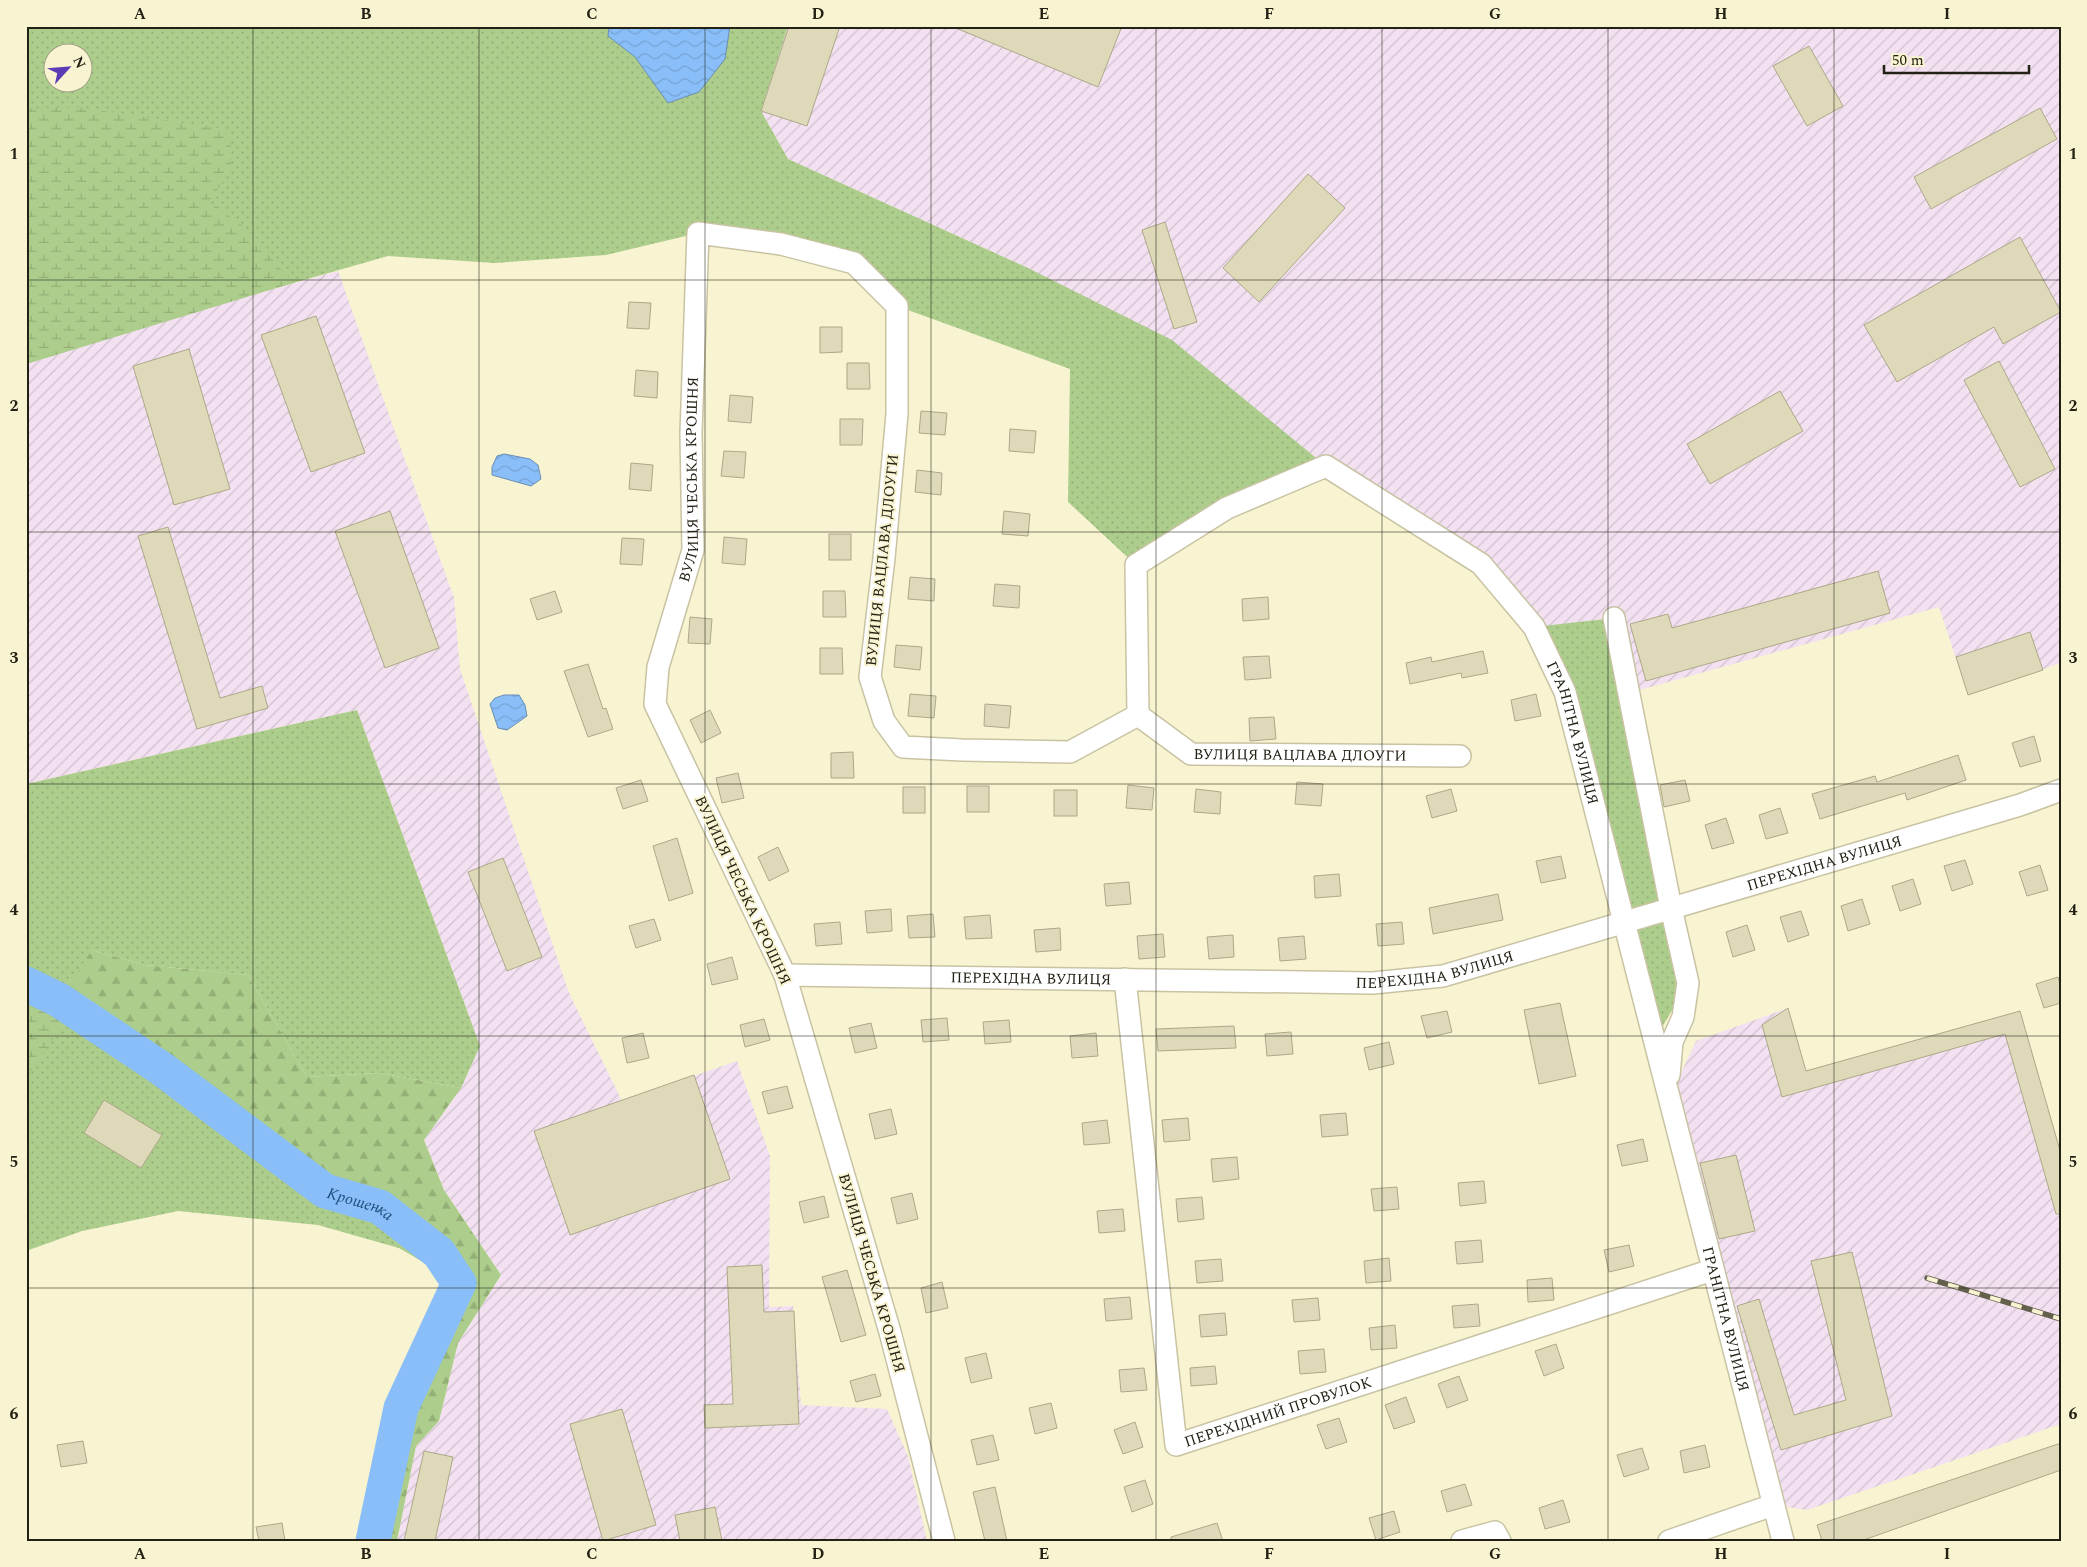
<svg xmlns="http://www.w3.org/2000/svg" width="2087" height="1567" font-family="Spectral,serif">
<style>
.industrial{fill:url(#industrial-furrows)}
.grass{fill:url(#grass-dots);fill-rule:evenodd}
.forest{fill:url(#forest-firs)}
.wetland{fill:url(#wetland-marsh)}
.water{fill:url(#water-waves);stroke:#6a8fb4}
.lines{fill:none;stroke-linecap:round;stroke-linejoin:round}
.river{stroke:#89bef8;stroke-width:35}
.building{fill:#ded9b8;stroke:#ada888}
.street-casing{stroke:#c8c3a3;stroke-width:24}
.street{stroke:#fff;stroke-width:21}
.rail-casing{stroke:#63604d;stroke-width:5.5}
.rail{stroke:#f8f3d1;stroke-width:4;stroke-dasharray:11;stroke-linecap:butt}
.grid{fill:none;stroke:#232115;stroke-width:1;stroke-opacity:0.55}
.labels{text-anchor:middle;stroke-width:4;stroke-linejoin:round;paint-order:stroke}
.street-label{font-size:15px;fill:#232115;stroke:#f8f3d1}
.water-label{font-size:16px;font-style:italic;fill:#1f4d7b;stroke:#f8f3d1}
.neatline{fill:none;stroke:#232115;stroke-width:2}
.grid-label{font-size:16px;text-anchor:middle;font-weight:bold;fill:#232115}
</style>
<defs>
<pattern id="industrial-furrows" width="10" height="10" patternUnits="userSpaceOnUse" patternTransform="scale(1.25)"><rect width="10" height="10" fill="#f3e1f2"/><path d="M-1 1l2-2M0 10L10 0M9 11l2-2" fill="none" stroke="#d0c1cf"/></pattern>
<pattern id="grass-dots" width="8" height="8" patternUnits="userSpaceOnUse" patternTransform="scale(1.25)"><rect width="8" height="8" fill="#accd8b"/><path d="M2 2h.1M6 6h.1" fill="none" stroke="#94b077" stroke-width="1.8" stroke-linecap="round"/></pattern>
<pattern id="forest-firs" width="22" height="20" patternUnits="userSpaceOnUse" patternTransform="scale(1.25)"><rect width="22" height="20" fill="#accd8b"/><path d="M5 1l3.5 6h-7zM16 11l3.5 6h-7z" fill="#94b077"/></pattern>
<pattern id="wetland-marsh" width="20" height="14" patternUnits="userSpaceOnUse" patternTransform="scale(1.25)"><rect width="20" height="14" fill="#accd8b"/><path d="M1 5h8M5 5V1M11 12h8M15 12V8" fill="none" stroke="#94b077"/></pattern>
<pattern id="water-waves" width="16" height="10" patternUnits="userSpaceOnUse" patternTransform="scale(1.25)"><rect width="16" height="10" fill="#89bef8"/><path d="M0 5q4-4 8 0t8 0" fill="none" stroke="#76a3d4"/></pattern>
</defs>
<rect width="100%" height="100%" fill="#f8f3d1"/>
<g class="industrial">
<path d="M788 26H2061V663L1968 695 1939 607 1629 693 1534 627 1481 564 1326 466 1028 268 788 159 761 111Z"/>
<path d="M338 271 454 598 460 669 569 993 622 1101 737 1061 770 1156 769 1307 793 1306 801 1405 887 1409 908 1456 927 1541H397L416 1446 439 1421 458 1343 501 1275 444 1190 424 1140 461 1088 480 1046 357 710 26 784V364L216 305Z"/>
<path d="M1788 1008 1806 1071 2020 1011 2061 1154V1424L1807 1510 1773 1505 1669 1098 1696 1041Z"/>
</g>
<g class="grass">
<path d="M26 26H788L761 111 788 159 1028 268 1172 340 1326 466 1136 565 1068 502 1070 369 897 306 854 263 698 233 606 255 495 263 388 256 216 305 26 364ZM52 52H82V82H52Z"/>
<path d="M1614 618 1688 983 1654 1041 1585 767 1534 627Z"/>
<path d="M357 710 480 1046 461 1088 380 1073 307 1077 248 975 145 965 92 950 162 1069 325 1191 380 1207 439 1253 459 1283 399 1248 318 1225 178 1211 82 1231 26 1251V784Z"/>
</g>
<path class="forest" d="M92 950 145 965 248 975 307 1077 380 1073 461 1088 424 1140 444 1190 501 1275 458 1343 439 1421 416 1446 397 1541H379L378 1524 401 1408 458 1283 439 1253 381 1207 325 1191 170 1075 59 1000Z"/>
<g class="wetland">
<path d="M76 107 231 130V170L209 202 243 226 293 283 26 364V109Z"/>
<path d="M26 984 59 1000V1030L26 1078Z"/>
</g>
<g class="water">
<path d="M609 26H730L725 59 699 92 668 103 635 57 608 36Z"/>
<path d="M504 454 530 459 538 465 541 479 531 486 492 475V467L497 456Z"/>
<path d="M504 695H519L525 705 527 716 507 730 498 728 490 704 495 698Z"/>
</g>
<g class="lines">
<path class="river" id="s1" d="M26 984 59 1000 162 1069 325 1191 380 1207 439 1253 459 1283 401 1408 373 1541"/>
</g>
<g class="building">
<path d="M789 26H840L807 126 761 111Z"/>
<path d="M951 26H1122L1098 87Z"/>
<path d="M1809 46 1843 106 1807 126 1773 66Z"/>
<path d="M2040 108 2057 139 1931 209 1914 177Z"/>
<path d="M1308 174 1345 208 1259 302 1223 268Z"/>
<path d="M1165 222 1197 322 1174 329 1142 230Z"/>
<path d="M2020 237 2061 312 2003 344 1994 327 1897 382 1864 325Z"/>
<path d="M629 302 651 303 649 329 627 328Z"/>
<path d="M316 316 365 453 311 472 261 335Z"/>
<path d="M820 327H842V352L820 353Z"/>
<path d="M189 349 230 489 174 505 133 366Z"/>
<path d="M1999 361 2055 469 2020 487 1964 380Z"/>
<path d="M847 363H869L870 389H847Z"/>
<path d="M636 370 658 372 657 398 634 396Z"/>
<path d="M1780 391 1803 431 1710 484 1687 444Z"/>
<path d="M730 395 753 397 751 423 728 421Z"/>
<path d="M921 411 947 413 945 435 919 433Z"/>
<path d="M840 419H863L862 445H840Z"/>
<path d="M1010 429 1036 431 1034 453 1009 451Z"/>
<path d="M724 451 746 452 744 478 721 476Z"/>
<path d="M631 463 653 465 651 491 629 489Z"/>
<path d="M917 470 942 473 941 495 915 492Z"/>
<path d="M390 511 439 648 385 668 335 531Z"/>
<path d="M1004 511 1030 514 1028 536 1002 534Z"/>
<path d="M168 527 220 698 262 686 268 708 197 729 138 536Z"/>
<rect x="829" y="534" width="22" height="26"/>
<path d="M724 537 747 539 745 565 722 563Z"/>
<path d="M622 538 644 539 642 565 620 564Z"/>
<path d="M1878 571 1890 613 1646 681 1630 624 1668 614 1672 628Z"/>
<path d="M910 577 935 579 934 601 908 599Z"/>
<path d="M995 584 1020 586 1019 608 993 606Z"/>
<path d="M555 591 562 612 537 620 530 599Z"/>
<path d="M823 591H845L846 617H823Z"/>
<path d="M1268 597 1269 619 1243 621 1242 599Z"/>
<path d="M690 617 712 619 710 644 688 643Z"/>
<path d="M2030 632 2043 670 1968 695 1956 657Z"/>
<path d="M896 645 922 647 920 670 894 667Z"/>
<path d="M820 648H842L843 674H820Z"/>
<path d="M1483 651 1488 673 1462 678 1461 673 1410 684 1406 663 1431 657 1432 662Z"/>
<path d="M1269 656 1271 678 1245 680 1243 657Z"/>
<path d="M588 664 603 709 606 708 613 729 588 737 564 671Z"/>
<path d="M910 694 936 696 934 718 908 716Z"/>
<path d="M1536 694 1541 716 1515 721 1511 700Z"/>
<path d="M985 704 1011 706 1009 728 984 726Z"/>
<path d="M710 710 721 733 701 743 690 720Z"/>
<path d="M1274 717 1276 739 1250 741 1249 718Z"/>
<path d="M2034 736 2041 761 2020 767 2012 743Z"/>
<path d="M853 752 854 778H831V753Z"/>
<path d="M1958 755 1966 780 1907 800 1905 793 1820 819 1812 794 1875 776 1877 782Z"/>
<path d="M738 773 744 798 722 803 716 778Z"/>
<path d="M641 780 648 801 623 809 616 788Z"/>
<path d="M1685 780 1690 801 1664 807 1660 785Z"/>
<path d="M1297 782 1323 784 1321 806 1295 804Z"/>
<path d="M1128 785 1154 788 1152 810 1126 808Z"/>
<rect x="967" y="786" width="22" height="26"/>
<rect x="903" y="787" width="22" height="26"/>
<path d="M1196 789 1221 792 1220 814 1194 812Z"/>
<path d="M1451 789 1457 811 1432 818 1426 796Z"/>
<rect x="1054" y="790" width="23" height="26"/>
<path d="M1780 808 1788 833 1766 839 1759 815Z"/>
<path d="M1726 818 1734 843 1712 849 1705 825Z"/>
<path d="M677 838 693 893 669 901 653 846Z"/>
<path d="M778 847 789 871 769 881 758 857Z"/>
<path d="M1561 856 1566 878 1541 883 1536 861Z"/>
<path d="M503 858 542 957 507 971 468 872Z"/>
<path d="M1965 860 1973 884 1952 891 1944 866Z"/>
<path d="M2040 865 2048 890 2027 896 2019 872Z"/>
<path d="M1339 874 1341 896 1315 898 1314 876Z"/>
<path d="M1913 879 1921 904 1900 911 1892 886Z"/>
<path d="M1129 882 1131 904 1106 906 1104 884Z"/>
<path d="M1498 894 1503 920 1433 934 1429 908Z"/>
<path d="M1862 899 1870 924 1848 931 1841 906Z"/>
<path d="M891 909 892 931 867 933 865 911Z"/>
<path d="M1801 911 1809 935 1788 942 1780 917Z"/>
<path d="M933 914 935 937 909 938 907 916Z"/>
<path d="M990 915 992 938 966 939 964 917Z"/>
<path d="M654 919 661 940 636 948 629 926Z"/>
<path d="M840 922 842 944 816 946 814 924Z"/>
<path d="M1402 922 1404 944 1378 946 1376 924Z"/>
<path d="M1747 925 1755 950 1733 957 1726 932Z"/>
<path d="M1060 928 1061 950 1036 952 1034 930Z"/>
<path d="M1163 934 1165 957 1139 959 1137 936Z"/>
<path d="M1233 935 1234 957 1209 959 1207 937Z"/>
<path d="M1304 936 1306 959 1280 961 1278 938Z"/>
<path d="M732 957 738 979 712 985 707 964Z"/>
<path d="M2058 977 2061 987V1003L2044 1008 2036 984Z"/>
<path d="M1560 1003 1576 1076 1539 1084 1524 1010Z"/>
<path d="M1788 1008 1806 1071 2020 1011 2061 1154V1214H2056L2005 1034 1782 1097 1762 1025Z"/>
<path d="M1447 1011 1452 1032 1427 1038 1421 1016Z"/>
<path d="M947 1018 949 1040 923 1042 921 1020Z"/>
<path d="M764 1019 770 1040 745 1047 740 1025Z"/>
<path d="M1009 1020 1011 1042 985 1044 983 1022Z"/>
<path d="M871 1023 877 1048 855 1053 849 1028Z"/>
<path d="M1234 1026 1236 1048 1158 1051 1156 1029Z"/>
<path d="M1291 1032 1293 1054 1267 1056 1265 1034Z"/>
<path d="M643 1033 649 1058 627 1063 622 1038Z"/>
<path d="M1096 1033 1098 1056 1072 1058 1070 1036Z"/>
<path d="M1389 1042 1394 1064 1369 1070 1364 1048Z"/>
<path d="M694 1075 730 1179 570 1235 534 1131Z"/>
<path d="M787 1086 793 1108 768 1114 762 1092Z"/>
<path d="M104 1100 162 1135 141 1168 84 1133Z"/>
<path d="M891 1109 897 1134 875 1139 869 1114Z"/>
<path d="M1346 1113 1348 1135 1322 1137 1320 1115Z"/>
<path d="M1188 1118 1190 1140 1164 1142 1162 1120Z"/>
<path d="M1107 1120 1110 1143 1084 1145 1082 1123Z"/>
<path d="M1643 1139 1648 1161 1622 1166 1617 1145Z"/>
<path d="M1736 1155 1755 1231 1719 1239 1700 1163Z"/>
<path d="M1237 1157 1239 1179 1213 1182 1211 1159Z"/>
<path d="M1484 1181 1486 1203 1460 1206 1458 1183Z"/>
<path d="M1397 1187 1399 1209 1374 1211 1371 1189Z"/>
<path d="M912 1193 918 1219 897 1224 891 1198Z"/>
<path d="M824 1196 829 1217 804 1223 799 1202Z"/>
<path d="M1202 1197 1204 1219 1178 1222 1176 1199Z"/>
<path d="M1123 1209 1125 1231 1099 1233 1097 1211Z"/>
<path d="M1481 1240 1483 1262 1457 1264 1455 1242Z"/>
<path d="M1629 1245 1634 1266 1609 1272 1604 1250Z"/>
<path d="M1852 1252 1892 1416 1781 1450 1737 1306 1759 1299 1794 1415 1846 1400 1811 1261Z"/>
<path d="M1389 1258 1391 1281 1366 1283 1364 1261Z"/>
<path d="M1221 1259 1223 1281 1197 1283 1195 1261Z"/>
<path d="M762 1265 764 1312 794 1311 799 1424 705 1428 704 1405 733 1404 727 1267Z"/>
<path d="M847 1270 866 1335 841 1342 822 1277Z"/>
<path d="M1552 1278 1554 1300 1528 1302 1527 1280Z"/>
<path d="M942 1282 948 1308 926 1313 921 1288Z"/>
<path d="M1130 1297 1132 1319 1106 1321 1104 1299Z"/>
<path d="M1318 1298 1320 1320 1294 1322 1292 1300Z"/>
<path d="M1478 1304 1480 1326 1454 1328 1452 1306Z"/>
<path d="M1225 1313 1227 1335 1201 1337 1199 1315Z"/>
<path d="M1395 1325 1397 1348 1371 1350 1369 1328Z"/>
<path d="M1556 1344 1564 1368 1544 1376 1535 1351Z"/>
<path d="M1324 1349 1326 1372 1300 1374 1298 1351Z"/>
<path d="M986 1353 992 1378 971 1383 965 1358Z"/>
<path d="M1215 1366 1217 1384 1191 1386 1190 1368Z"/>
<path d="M1144 1368 1147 1390 1121 1392 1119 1370Z"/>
<path d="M875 1374 881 1396 856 1402 850 1381Z"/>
<path d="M1459 1376 1468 1400 1447 1408 1438 1384Z"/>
<path d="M1406 1397 1415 1422 1394 1429 1385 1405Z"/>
<path d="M1051 1403 1057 1428 1035 1434 1029 1408Z"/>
<path d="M622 1409 656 1525 603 1541 570 1424Z"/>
<path d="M1339 1418 1347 1442 1326 1449 1317 1425Z"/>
<path d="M1135 1422 1143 1447 1123 1454 1114 1430Z"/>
<path d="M993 1435 999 1460 977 1465 971 1440Z"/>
<path d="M83 1441 87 1463 61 1467 57 1445Z"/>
<path d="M2061 1443V1470L1861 1541H1822L1817 1525Z"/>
<path d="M1705 1445 1710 1467 1684 1473 1680 1451Z"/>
<path d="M1642 1448 1649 1469 1624 1477 1617 1455Z"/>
<path d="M424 1451 453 1457 435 1541H404Z"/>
<path d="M1145 1480 1153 1504 1132 1512 1124 1487Z"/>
<path d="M1465 1484 1472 1505 1447 1512 1441 1491Z"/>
<path d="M995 1487 1007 1541H985L973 1492Z"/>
<path d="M1563 1500 1570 1522 1545 1529 1539 1508Z"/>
<path d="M715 1507 722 1541H680L675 1515Z"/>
<path d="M1394 1511 1400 1532 1376 1540 1369 1518Z"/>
<path d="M282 1523 285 1541H259L256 1527Z"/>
<path d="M1217 1523 1223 1541H1171V1537Z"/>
</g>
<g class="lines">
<g class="street-casing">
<g id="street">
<path d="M1614 618 1671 908 1688 983 1683 1017 1672 1042 1669 1075"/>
<path id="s2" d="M1138 715 1136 565 1227 508 1326 466 1481 564 1534 627 1565 692 1783 1541"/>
<path id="s3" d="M785 975 1373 983 1443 976 2020 805 2061 790"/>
<path id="s4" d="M1125 979 1176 1445 1712 1270"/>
<path id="s5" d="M944 1541 890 1332 785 975 655 704 658 667 693 550 691 433 698 233 781 244 854 263 897 306V414L884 558 870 677 884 721 903 747 962 750 1070 752 1138 715 1191 754 1460 756"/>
<path d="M1462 1541 1495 1532 1500 1541"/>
<path d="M1669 1541 1773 1505"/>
</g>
</g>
<use href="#street" class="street"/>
<g class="rail-casing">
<path id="rail" d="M1927 1278 2061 1319"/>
</g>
<use href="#rail" class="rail"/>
</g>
<path class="grid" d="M253 26V1541M479 26V1541M705 26V1541M931 26V1541M1156 26V1541M1382 26V1541M1608 26V1541M1834 26V1541M26 280H2061M26 532H2061M26 784H2061M26 1036H2061M26 1288H2061"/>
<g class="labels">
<g class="street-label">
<text dy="5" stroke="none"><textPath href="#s5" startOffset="1118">ВУЛИЦЯ ЧЕСЬКА КРОШНЯ</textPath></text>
<text transform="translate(882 560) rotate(-84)" y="5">ВУЛИЦЯ ВАЦЛАВА ДЛОУГИ</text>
<text dy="5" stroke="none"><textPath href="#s2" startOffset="744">ГРАНІТНА ВУЛИЦЯ</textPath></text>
<text dy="5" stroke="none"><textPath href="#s5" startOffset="2455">ВУЛИЦЯ ВАЦЛАВА ДЛОУГИ</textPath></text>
<text dy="5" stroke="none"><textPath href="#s3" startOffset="1056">ПЕРЕХІДНА ВУЛИЦЯ</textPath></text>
<text transform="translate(743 890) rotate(65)" y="5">ВУЛИЦЯ ЧЕСЬКА КРОШНЯ</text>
<text dy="5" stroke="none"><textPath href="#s3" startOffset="651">ПЕРЕХІДНА ВУЛИЦЯ</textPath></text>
<text dy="5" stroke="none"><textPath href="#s3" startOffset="246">ПЕРЕХІДНА ВУЛИЦЯ</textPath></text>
<text transform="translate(872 1273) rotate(74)" y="5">ВУЛИЦЯ ЧЕСЬКА КРОШНЯ</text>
<text dy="5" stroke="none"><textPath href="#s2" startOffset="1350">ГРАНІТНА ВУЛИЦЯ</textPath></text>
<text dy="5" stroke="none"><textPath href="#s4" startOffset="576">ПЕРЕХІДНИЙ ПРОВУЛОК</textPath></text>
</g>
<g class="water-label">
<text dy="6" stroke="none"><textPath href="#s1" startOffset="402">Крошенка</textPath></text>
</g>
</g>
<rect width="2087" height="1567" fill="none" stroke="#f8f3d1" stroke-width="55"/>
<g transform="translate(68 68) rotate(64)"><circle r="24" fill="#f8f3d1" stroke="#a39f86"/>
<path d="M0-4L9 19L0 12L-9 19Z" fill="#5c3cb4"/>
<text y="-8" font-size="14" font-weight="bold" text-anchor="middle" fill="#232115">N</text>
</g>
<path d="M1884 65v8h145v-8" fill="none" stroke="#232115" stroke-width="2.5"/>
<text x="1892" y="65" font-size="15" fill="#232115" stroke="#f8f3d1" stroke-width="4" paint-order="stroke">50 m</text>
<rect x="28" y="28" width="2032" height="1512" class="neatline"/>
<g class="grid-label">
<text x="140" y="19">A</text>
<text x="366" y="19">B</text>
<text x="592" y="19">C</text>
<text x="818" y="19">D</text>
<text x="1044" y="19">E</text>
<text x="1269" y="19">F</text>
<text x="1495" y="19">G</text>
<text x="1721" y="19">H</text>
<text x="1947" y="19">I</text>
<text x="14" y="159">1</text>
<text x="2073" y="159">1</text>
<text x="14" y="411">2</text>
<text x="2073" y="411">2</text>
<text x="14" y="663">3</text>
<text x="2073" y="663">3</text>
<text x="14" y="915">4</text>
<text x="2073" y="915">4</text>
<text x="14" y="1167">5</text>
<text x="2073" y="1167">5</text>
<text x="14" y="1419">6</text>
<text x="2073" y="1419">6</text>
<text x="140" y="1559">A</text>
<text x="366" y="1559">B</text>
<text x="592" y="1559">C</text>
<text x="818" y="1559">D</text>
<text x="1044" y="1559">E</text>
<text x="1269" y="1559">F</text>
<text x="1495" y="1559">G</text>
<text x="1721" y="1559">H</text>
<text x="1947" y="1559">I</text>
</g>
</svg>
